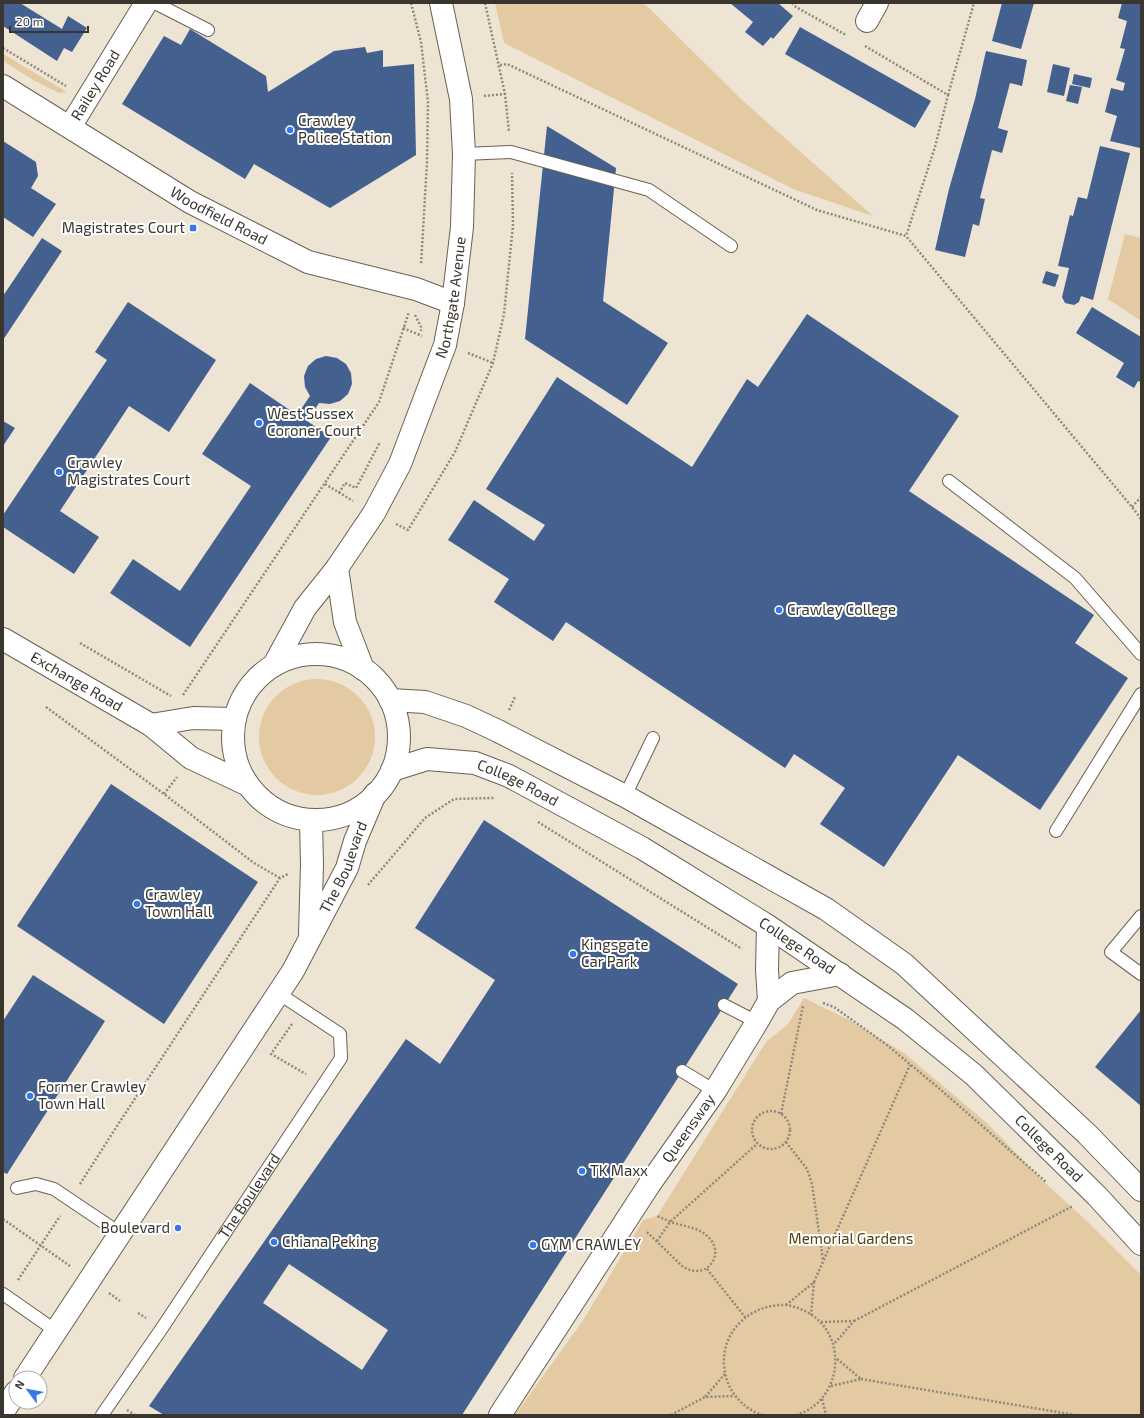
<svg xmlns="http://www.w3.org/2000/svg" width="1144" height="1418" font-family="'Exo 2',sans-serif">
<style>
.green{fill:#e3caa2}
.building{fill:#43608f;fill-rule:evenodd}
.lines{fill:none;stroke-linecap:round;stroke-linejoin:round}
.lane-casing{stroke:#6a6152;stroke-width:14}
.street-casing{stroke:#6a6152;stroke-width:24}
.secondary-casing{stroke:#6a6152;stroke-width:24}
.primary-casing{stroke:#6a6152;stroke-width:24}
.path{stroke:#8f887c;stroke-width:2.5;stroke-dasharray:2 2;stroke-linecap:butt}
.lane{stroke:#fff;stroke-width:12}
.street{stroke:#fff;stroke-width:22}
.secondary{stroke:#fff;stroke-width:22}
.primary{stroke:#fff;stroke-width:22}
.poi-dot{fill:#3778e6;stroke:#fff;stroke-width:1.5}
.labels{text-anchor:middle;stroke-width:4;stroke-linejoin:round;paint-order:stroke}
.street-label{font-size:15px;fill:#3a362f;stroke:#fff}
.poi-label{font-size:15px;fill:#3a362f;stroke:#fff;text-anchor:start}
.park-label{font-size:15px;fill:#563e10;stroke:#fff}
</style>
<rect width="100%" height="100%" fill="#eee4d3"/>
<g class="green">
<path d="M495 3H644L742 100 873 216 793 189 504 43Z"/>
<path d="M3 54 67 92 59 93 35 81 3 61Z"/>
<path d="M1125 234 1141 238V321L1108 299Z"/>
<circle cx="317" cy="737" r="58"/>
<path d="M804 998 849 1020 904 1053 987 1123 1043 1181 1089 1223 1141 1275V1415H515L584 1319 643 1220 657 1216 766 1042 788 1024Z"/>
</g>
<g class="building">
<path d="M3 3H20L62 29 68 16 87 28 72 52 64 48 57 61 3 26Z"/>
<path d="M730 3H778L793 16 773 39 771 37 763 46 745 32 753 22Z"/>
<path d="M1002 3H1034L1021 49 992 41Z"/>
<path d="M1122 3H1141V144L1140 148 1110 141 1117 116 1105 112 1111 88 1123 91 1125 83 1116 80 1125 49 1120 48 1127 21 1118 18Z"/>
<path d="M800 27 931 101 915 128 785 54Z"/>
<path d="M190 29 266 76 268 92 334 51 365 47 367 53 383 50V67L414 64 416 155 330 208 254 164 245 179 122 104 164 36 181 45Z"/>
<path d="M986 51 1027 60 1022 86 1010 83 998 128 1008 131 1002 153 992 150 980 198 985 199 979 226 973 224 965 257 935 250 949 189 975 99Z"/>
<path d="M1053 64 1070 68 1064 96 1047 92Z"/>
<path d="M1074 74 1092 78 1090 88 1072 84Z"/>
<path d="M1070 85 1082 87 1078 104 1066 101Z"/>
<path d="M547 126 616 168 603 301 668 343 627 405 525 339Z"/>
<path d="M3 141 36 162 38 176 31 188 56 204 33 237 3 217Z"/>
<path d="M1100 146 1130 153 1093 300 1081 296 1079 302 1074 305 1065 303 1062 297 1069 268 1058 266 1070 215 1073 216 1078 197 1087 199Z"/>
<path d="M42 238 62 251 3 340V296Z"/>
<path d="M1046 271 1059 275 1055 287 1042 283Z"/>
<path d="M128 302 216 360 169 432 129 406 60 511 99 537 74 574 3 527V515L107 360 95 352Z"/>
<path d="M1092 307 1141 337V382L1138 381 1134 388 1116 377 1124 363 1076 333Z"/>
<path d="M807 314 959 416 909 491 1094 615 1075 643 1128 678 1040 810 958 755 884 867 820 824 845 788 794 754 785 768 566 622 553 641 494 602 509 579 448 540 474 500 534 541 545 525 486 489 557 377 692 467 747 379 758 387Z"/>
<path d="M326 356 337 358 346 364 351 373 352 384 348 394 340 401 330 404 319 403 307 421 331 437 190 647 110 593 133 559 180 591 251 486 202 454 250 383 297 415 310 396 305 387 304 376 308 366 316 359Z"/>
<path d="M3 421 15 428 3 446Z"/>
<path d="M111 784 258 882 164 1024 17 926Z"/>
<path d="M484 820 738 984 462 1415H164L149 1406 406 1039 440 1064 495 980 415 928ZM289 1264 388 1330 362 1370 263 1303Z"/>
<path d="M33 975 105 1021 7 1174 3 1172V1021Z"/>
<path d="M1141 1010V1106L1095 1067Z"/>
</g>
<g class="lines">
<g class="lane-casing">
<g id="lane">
<path d="M155 3 208 30"/>
<path d="M464 154 511 152 649 190 731 246"/>
<path d="M949 481 1075 578 1141 654"/>
<path d="M625 796 653 738"/>
<path d="M1056 831 1141 694"/>
<path d="M1141 916 1111 952 1141 974"/>
<path d="M724 1005 757 1022"/>
<path d="M682 1071 715 1091"/>
<path d="M17 1188 36 1184 54 1189 121 1234"/>
<path d="M3 1294 56 1331"/>
<path id="s1" d="M102 1415 162 1328 341 1058 340 1034 278 993"/>
</g>
</g>
<g class="street-casing">
<g id="street">
<path d="M867 21 877 3"/>
<path id="s2" d="M3 86 190 202 308 262 416 289 453 303"/>
<path id="s3" d="M70 127 146 3"/>
<path id="s4" d="M3 639 151 725 191 758 246 784"/>
<path d="M151 725 193 718 234 719"/>
<path d="M768 926 767 970 769 1001"/>
<path id="s5" d="M500 1415 649 1185 715 1091 757 1022 769 1001 792 983 840 974"/>
</g>
</g>
<g class="secondary-casing">
<g id="secondary">
<path d="M310 933 312 865 311 820"/>
<path id="s6" d="M25 1378 293 971 347 868 355 841 375 794"/>
<path d="M3 1412 16 1392"/>
</g>
</g>
<g class="primary-casing">
<g id="primary">
<path d="M337 568 345 622 363 669"/>
<circle cx="316" cy="737" r="83"/>
<path id="s7" d="M274 665 305 608 337 568 374 513 400 464 445 345 453 303 462 227 464 154 461 99 441 3"/>
<path d="M390 700 425 702 466 716 498 731 625 796 826 909 904 964 1087 1134 1141 1190"/>
<path id="s8" d="M392 770 427 759 475 763 509 776 642 848 768 926 905 1019 974 1075 1097 1196 1141 1244"/>
</g>
</g>
<g class="path">
<path d="M411 3 421 42 428 102 427 162 421 265"/>
<path d="M485 3 505 94 509 132"/>
<path d="M792 3 796 7 846 35"/>
<path d="M865 46 948 95 935 147 906 236"/>
<path d="M3 48 66 86"/>
<path d="M500 65 507 64 817 210 906 236 1132 507 1141 519"/>
<path d="M948 95 974 3"/>
<path d="M484 96 505 94"/>
<path d="M415 315 421 327V331"/>
<path d="M403 328 422 336"/>
<path d="M468 353 493 363"/>
<path d="M325 484 353 501"/>
<path d="M339 493 345 483 356 488 380 442"/>
<path d="M1132 507 1141 497"/>
<path d="M396 524 408 530 455 452 493 363 504 314 513 225 512 173"/>
<path d="M80 643 171 696"/>
<path d="M183 695 379 402 409 312"/>
<path d="M46 707 164 794 254 863 280 878"/>
<path d="M509 710 515 697"/>
<path d="M164 794 177 777"/>
<path d="M538 822 742 949"/>
<path d="M368 885 425 818 454 799 494 798"/>
<path d="M823 1003 834 1007 887 1045 941 1090 1046 1182"/>
<path d="M292 1024 271 1054 306 1074"/>
<circle cx="771" cy="1130" r="19"/>
<path d="M781 1114 803 1006"/>
<path d="M786 1142 807 1169 812 1184 823 1260"/>
<path d="M80 1184 117 1126 280 878 288 874"/>
<path d="M3 1219 70 1266"/>
<path d="M647 1232 682 1266C707 1283 728 1252 706 1235 697 1227 682 1226 671 1222 666 1220 662 1218 657 1216"/>
<path d="M657 1241 670 1222 757 1144"/>
<path d="M707 1269 745 1317"/>
<path d="M18 1280 60 1216"/>
<path d="M814 1282 910 1065"/>
<path d="M109 1293 120 1301"/>
<path d="M786 1305 814 1282 811 1315"/>
<path d="M138 1313 146 1318"/>
<path d="M854 1321 1073 1206"/>
<path d="M821 1322 854 1321 834 1344"/>
<path d="M725 1374 705 1397 735 1396"/>
<path d="M861 1379 1075 1415"/>
<path d="M831 1386 861 1379 836 1358"/>
<path d="M822 1399 826 1415"/>
<path d="M127 1410 135 1415"/>
<path d="M671 1415 705 1397"/>
<path d="M763 1415C754 1413 746 1407 740 1401 730 1391 725 1379 724 1365 722 1330 751 1304 785 1305 796 1306 807 1311 816 1318 849 1346 838 1403 796 1415"/>
</g>
<use href="#lane" class="lane"/>
<use href="#street" class="street"/>
<use href="#secondary" class="secondary"/>
<use href="#primary" class="primary"/>
</g>
<g class="poi-dot">
<circle cx="290" cy="130" r="4"/>
<rect x="189" y="224" width="8" height="8" rx="2"/>
<circle cx="259" cy="423" r="4"/>
<circle cx="59" cy="472" r="4"/>
<circle cx="779" cy="610" r="4"/>
<circle cx="137" cy="904" r="4"/>
<circle cx="573" cy="954" r="4"/>
<circle cx="30" cy="1096" r="4"/>
<circle cx="582" cy="1171" r="4"/>
<circle cx="178" cy="1228" r="4"/>
<circle cx="274" cy="1242" r="4"/>
<circle cx="533" cy="1245" r="4"/>
</g>
<g class="labels">
<g class="street-label">
<text dy="5" stroke="none"><textPath href="#s3" startOffset="49">Railey Road</textPath></text>
<text dy="5" stroke="none"><textPath href="#s2" startOffset="252">Woodfield Road</textPath></text>
<text dy="5" stroke="none"><textPath href="#s7" startOffset="413">Northgate Avenue</textPath></text>
<text dy="5" stroke="none"><textPath href="#s4" startOffset="85">Exchange Road</textPath></text>
<text dy="5" stroke="none"><textPath href="#s8" startOffset="132">College Road</textPath></text>
<text dy="5" stroke="none"><textPath href="#s6" startOffset="603">The Boulevard</textPath></text>
<text dy="5" stroke="none"><textPath href="#s8" startOffset="456">College Road</textPath></text>
<text dy="5" stroke="none"><textPath href="#s5" startOffset="343">Queensway</textPath></text>
<text dy="5" stroke="none"><textPath href="#s8" startOffset="780">College Road</textPath></text>
<text dy="5" stroke="none"><textPath href="#s1" startOffset="264">The Boulevard</textPath></text>
</g>
<g class="poi-label">
<text x="298" y="126">Crawley<tspan x="298" dy="17">Police Station</tspan></text>
<text x="185" y="233" text-anchor="end">Magistrates Court</text>
<text x="267" y="419">West Sussex<tspan x="267" dy="17">Coroner Court</tspan></text>
<text x="67" y="468">Crawley<tspan x="67" dy="17">Magistrates Court</tspan></text>
<text x="787" y="615">Crawley College</text>
<text x="145" y="900">Crawley<tspan x="145" dy="17">Town Hall</tspan></text>
<text x="581" y="950">Kingsgate<tspan x="581" dy="17">Car Park</tspan></text>
<text x="38" y="1092">Former Crawley<tspan x="38" dy="17">Town Hall</tspan></text>
<text x="590" y="1176">TK Maxx</text>
<text x="170" y="1233" text-anchor="end">Boulevard</text>
<text x="282" y="1247">Chiana Peking</text>
<text x="541" y="1250">GYM CRAWLEY</text>
</g>
<g class="park-label">
<text x="851" y="1244">Memorial Gardens</text>
</g>
</g>
<rect width="1144" height="1418" fill="none" stroke="#3a362f" stroke-width="8"/>
<g transform="translate(28 1390) rotate(302)"><circle r="19" fill="#ffffff" stroke="#b0afac"/>
<path d="M0-3L7 15L0 10L-7 15Z" fill="#3778e6"/>
<text y="-6" font-size="11" font-weight="bold" text-anchor="middle" fill="#3a362f">N</text>
</g>
<path d="M10 26v6h78v-6" fill="none" stroke="#3a362f" stroke-width="2"/>
<text x="16" y="26" font-size="12" fill="#3a362f" stroke="#ffffff" stroke-width="3" paint-order="stroke">20 m</text>
</svg>
